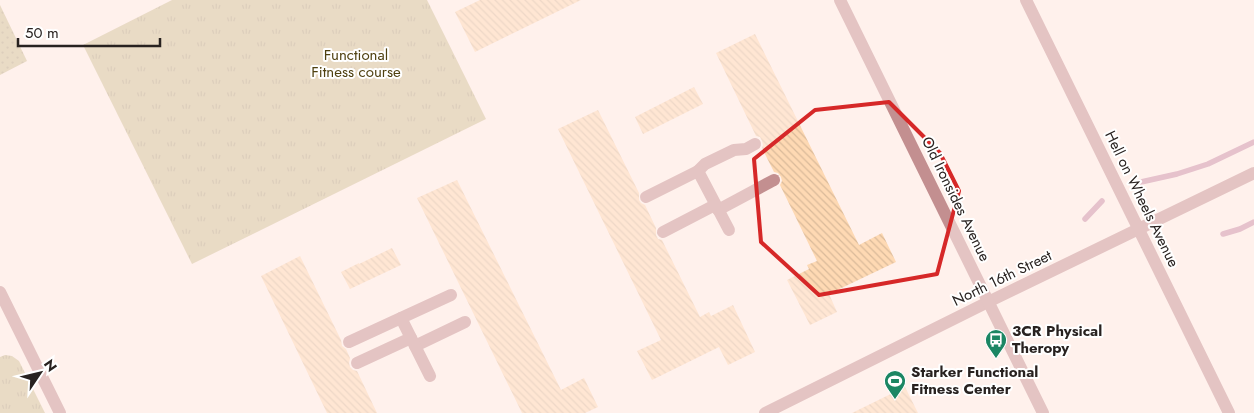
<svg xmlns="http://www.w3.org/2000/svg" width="1254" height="413" font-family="Jost,sans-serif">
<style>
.grass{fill:url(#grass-dots)}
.park{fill:url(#park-tufts)}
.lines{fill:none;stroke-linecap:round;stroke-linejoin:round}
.stream{stroke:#c78aa4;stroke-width:5.5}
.building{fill:url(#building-back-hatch)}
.pedestrian{stroke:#c38f90;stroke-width:12}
.minor{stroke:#c38f90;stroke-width:12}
.tertiary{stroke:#c38f90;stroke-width:12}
.marked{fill:none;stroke:#d62828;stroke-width:4;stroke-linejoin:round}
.labels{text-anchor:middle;stroke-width:4;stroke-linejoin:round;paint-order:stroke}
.park-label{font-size:15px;fill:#4f4010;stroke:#fff}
.street-label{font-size:15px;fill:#282220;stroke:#fff}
.poi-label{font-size:15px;font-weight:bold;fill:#282220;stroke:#fff;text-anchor:start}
</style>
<defs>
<pattern id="grass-dots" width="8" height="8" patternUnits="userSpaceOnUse" patternTransform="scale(1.25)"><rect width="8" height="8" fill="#cfc096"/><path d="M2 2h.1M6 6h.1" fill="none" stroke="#b2a581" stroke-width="1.8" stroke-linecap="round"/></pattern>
<pattern id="park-tufts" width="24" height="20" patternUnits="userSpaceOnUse" patternTransform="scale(1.25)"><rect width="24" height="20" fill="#cfc096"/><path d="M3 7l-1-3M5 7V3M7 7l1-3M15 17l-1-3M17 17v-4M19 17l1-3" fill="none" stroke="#b2a581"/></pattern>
<pattern id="building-back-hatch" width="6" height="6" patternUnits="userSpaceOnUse" patternTransform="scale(1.25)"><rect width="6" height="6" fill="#fed9b3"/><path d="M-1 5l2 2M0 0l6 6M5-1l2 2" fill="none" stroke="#daba9a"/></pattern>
</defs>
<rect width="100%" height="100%" fill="#fff1ec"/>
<path class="grass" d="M0 5 27 61 0 75Z"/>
<g class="park">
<path d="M172 0H427L486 119 192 264 83 45Z"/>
<path d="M5 355 12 356 19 361 45 413H0V357Z"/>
</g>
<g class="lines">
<g class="stream">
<path d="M1141 182 1177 174 1208 164 1254 142"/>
<path d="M1085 219 1102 201"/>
<path d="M1223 234 1240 229 1254 222"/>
</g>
</g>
<g class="building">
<path d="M480 0H581L475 52 455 12Z"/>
<path d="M755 34 859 245 882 233 896 262 829 294 837 312 810 325 787 280 809 269 807 265 817 261 780 185 782 181 781 177 778 173 774 172 762 148 763 145 762 141 760 137 756 136 716 53Z"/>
<path d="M694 87 703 104 643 134 635 117Z"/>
<path d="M598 110 639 193V200L641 203 645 205 656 228V235L658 239 662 240 700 317 709 312 711 316 733 305 755 352 728 365 719 347 652 380 637 351 661 340 558 129Z"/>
<path d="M457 180 561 390 584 378 598 407 585 413H522L417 198Z"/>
<path d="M392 248 401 265 350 289 341 272 359 263V264Z"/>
<path d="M300 256 341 340 342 346 346 349 350 358 349 363 350 367 353 370 357 371 377 413H327L261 276Z"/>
<path d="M905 387 918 413H852Z"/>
</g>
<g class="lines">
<g class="pedestrian">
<path d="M698 171 705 164 734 150 746 149 755 144"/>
<path d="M646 197 698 171 729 230"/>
<path d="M718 210 774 180"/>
<path d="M663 232 715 205"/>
<path d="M349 342 401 318"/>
<path d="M415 346 465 322"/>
<path d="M357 363 411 338"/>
<path d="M430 376 401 318 451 295"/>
</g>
<path class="minor" d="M765 413 988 302 1254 173"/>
<g class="tertiary">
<path d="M840 0 1043 413"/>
<path d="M1026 0 1229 413"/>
<path d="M0 292 60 413"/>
</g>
</g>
<path d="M0 0H1254V413H0ZM889 102 940 153 959 191 937 274 819 295 761 242 754 159 815 110Z" fill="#fff1ec" fill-opacity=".55" fill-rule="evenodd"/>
<path class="marked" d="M889 102 940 153 959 191 937 274 819 295 761 242 754 159 815 110Z"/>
<defs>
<g id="bus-pin" transform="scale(1.125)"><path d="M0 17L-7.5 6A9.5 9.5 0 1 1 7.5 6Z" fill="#1b8663" stroke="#fff"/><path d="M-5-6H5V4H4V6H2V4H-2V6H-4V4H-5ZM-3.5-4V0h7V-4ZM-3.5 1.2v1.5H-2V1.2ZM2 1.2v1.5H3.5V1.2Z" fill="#fff"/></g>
<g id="stadium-pin" transform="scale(1.125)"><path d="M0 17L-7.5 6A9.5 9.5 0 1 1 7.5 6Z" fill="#1b8663" stroke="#fff"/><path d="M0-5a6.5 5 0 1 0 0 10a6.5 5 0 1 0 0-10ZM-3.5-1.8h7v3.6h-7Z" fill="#fff"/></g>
</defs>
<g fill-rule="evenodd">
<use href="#bus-pin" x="996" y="340"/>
<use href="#stadium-pin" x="895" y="381"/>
</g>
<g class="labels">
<g class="park-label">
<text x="356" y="60">Functional<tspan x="356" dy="17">Fitness course</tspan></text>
</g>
<g class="street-label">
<text transform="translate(956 199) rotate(64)" y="5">Old Ironsides Avenue</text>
<text transform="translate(1142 199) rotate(64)" y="5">Hell on Wheels Avenue</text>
<text transform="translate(1002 278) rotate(-26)" y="5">North 16th Street</text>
</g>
<g class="poi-label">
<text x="1012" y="336">3CR Physical<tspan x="1012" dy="17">Theropy</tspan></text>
<text x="911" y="377">Starker Functional<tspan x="911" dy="17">Fitness Center</tspan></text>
</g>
</g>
<g transform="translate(40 373) rotate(55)" stroke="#ffffff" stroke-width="4" paint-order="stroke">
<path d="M0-4L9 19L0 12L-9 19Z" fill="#282220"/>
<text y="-8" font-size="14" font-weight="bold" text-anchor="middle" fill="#282220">N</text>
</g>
<path d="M18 38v8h142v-8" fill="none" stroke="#282220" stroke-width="2.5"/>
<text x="25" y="38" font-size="15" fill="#282220" stroke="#ffffff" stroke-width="4" paint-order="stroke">50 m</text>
</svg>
